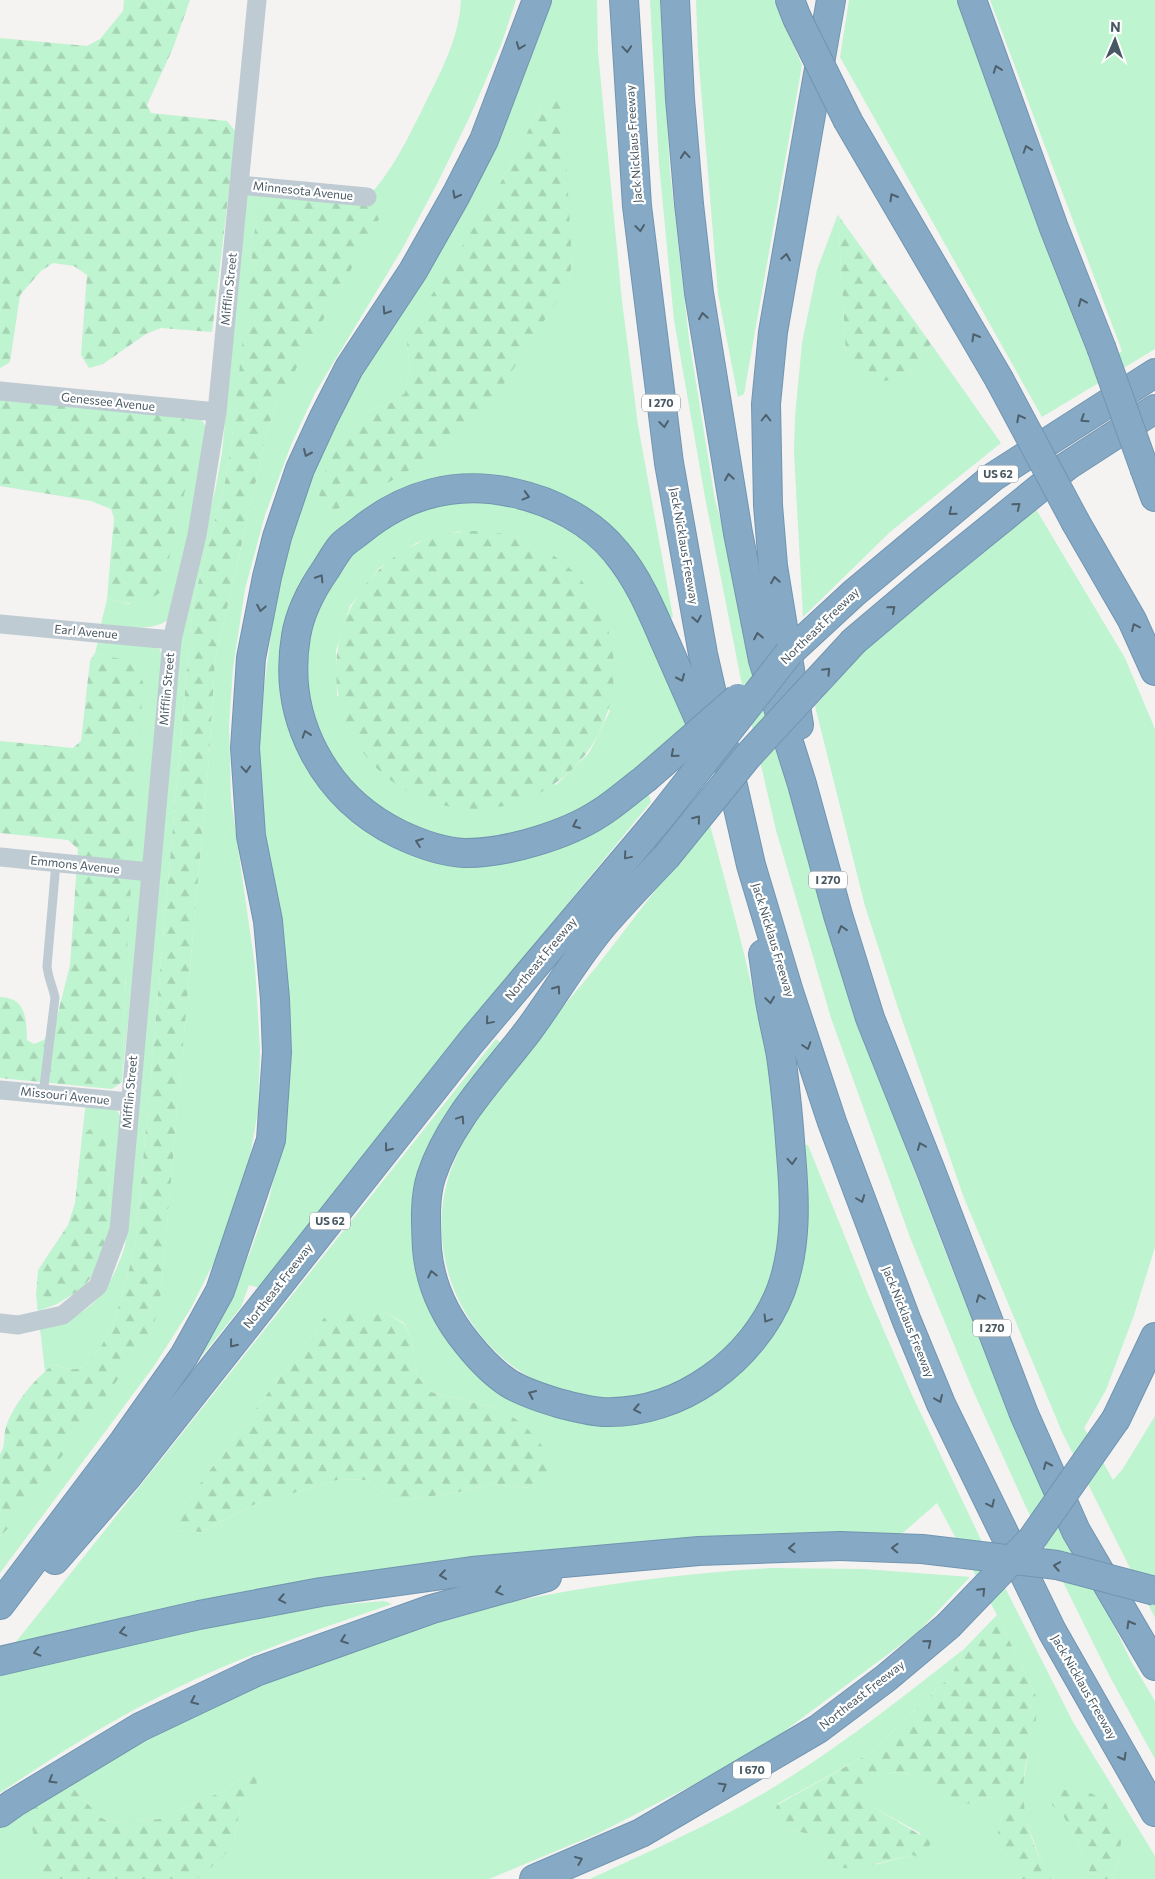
<svg xmlns="http://www.w3.org/2000/svg" width="1155" height="1879" font-family="Commissioner,sans-serif">
<style>
.grass{fill:#bef4cf;fill-rule:evenodd}
.forest{fill:url(#forest-firs)}
.lines{fill:none;stroke-linecap:round;stroke-linejoin:round}
.motorway-casing{stroke:#7195b1;stroke-width:30}
.service{stroke:#bfcbd3;stroke-width:9}
.minor{stroke:#bfcbd3;stroke-width:19}
.motorway{stroke:#86aac5;stroke-width:28}
.motorway-bridge-casing{stroke:#7195b1;stroke-width:30;stroke-linecap:butt}
.motorway-bridge{stroke:#86aac5;stroke-width:28}
.oneway{stroke:#4e606c}
.labels{text-anchor:middle;stroke-width:4.5;stroke-linejoin:round;paint-order:stroke}
.shield{fill:#fff;stroke:#7f8a91;stroke-width:1}
.shield-label{font-size:11px;font-weight:bold;fill:#485862}
.street-label{font-size:12px;fill:#485862;stroke:#fff}
</style>
<defs>
<pattern id="forest-firs" width="22" height="20" patternUnits="userSpaceOnUse" patternTransform="scale(1.25)"><rect width="22" height="20" fill="#bef4cf"/><path d="M5 1l3.5 6h-7zM16 11l3.5 6h-7z" fill="#a5d3b4"/></pattern>
</defs>
<rect width="100%" height="100%" fill="#f5f2f2"/>
<g class="grass">
<path d="M461 0H516L501 45 471 114 438 182 401 251 315 393 291 445 265 515 245 589 233 668 229 725 231 799 255 967 260 1051 258 1111 246 1178 222 1246 191 1308 154 1366 0 1573V1536L10 1527 160 1302 209 758 215 661 268 428 276 405 361 204C390 176 405 144 423 108 440 73 459 40 461 0Z"/>
<path d="M549 0H597L598 52 622 301 638 425 673 617 666 619 543 490 385 502 291 625 317 775 467 861 647 788 651 802 470 1023 260 1288 249 1285 241 1307 201 1357 198 1354 231 1298 251 1250 269 1199 283 1140 289 1066 290 1016 285 960 266 848 259 750 264 689 275 604 290 537 322 448ZM548 93 570 243 572 262 569 282 340 438 367 412 393 402 405 393 410 368 407 344 493 197Z"/>
<path d="M650 0H660L670 172 689 339 715 500 886 1096 950 1264 1013 1417 1131 1661 1155 1701V1759L1109 1675 1026 1507 971 1386 911 1240 831 1018 776 830 740 675 705 497 674 320 659 164Z"/>
<path d="M696 0H774L802 65 744 394 738 397 718 294 698 53Z"/>
<path d="M849 0H959L1094 372 1122 351 990 0H1155V349L1042 417 840 57Z"/>
<path d="M247 195 267 196 226 478 193 603 136 1239C129 1271 111 1360 76 1369 69 1370 60 1366 53 1365L45 1371 40 1329C49 1326 60 1323 70 1319 101 1304 115 1277 125 1246L176 683 184 613 215 491 222 453Z"/>
<path d="M838 214 846 355 908 378 931 344 1001 443 890 532 803 617 794 453 795 417 802 343 817 270Z"/>
<path d="M183 417 201 419 207 429 200 492 168 620C148 633 124 626 101 624L107 599 130 604Z"/>
<path d="M505 501 576 530 602 553 638 609 686 726 600 800 538 831 471 843 435 835 401 821 376 806 351 782 333 759 314 716 306 682 309 642 314 614 327 586 353 551 378 529 438 503ZM460 531 610 711 589 753 556 785 337 696 336 650 350 606 378 569 416 543Z"/>
<path d="M1034 506 1125 658 1155 729V1247L1134 1315 1106 1390 1084 1428 1113 1480 1122 1470 1155 1416V1618L1062 1432 964 1198 898 1008 865 906 815 706 868 646Z"/>
<path d="M99 637 158 647 164 657 122 1082 126 968 121 659 95 653Z"/>
<path d="M710 825C741 939 773 1052 780 1171 782 1204 785 1238 776 1271 772 1283 767 1301 760 1311 752 1322 740 1333 731 1343 724 1350 718 1358 711 1364 700 1372 685 1379 673 1384 646 1395 617 1401 588 1397 492 1384 425 1286 445 1191 454 1150 478 1117 502 1084 532 1043 565 1005 597 966 634 919 669 870 710 825Z"/>
<path d="M496 1039 502 1044 418 1222 482 1371 633 1420 773 1331 801 1146 808 1145 868 1294 911 1393 983 1544 1073 1722 1155 1856V1879H1112L1120 1857 1052 1804 1063 1815 1090 1867 1087 1879H1050L1040 1858 1024 1816 1022 1791 1037 1698 997 1615 937 1503 897 1538 312 1581 61 1631 46 1662 98 1647 313 1607 384 1601 392 1604C321 1628 251 1653 183 1685 119 1715 59 1753 0 1793V1662ZM385 1312 404 1323 411 1338 418 1377 431 1392 503 1410 530 1488 491 1484 455 1493 395 1501 366 1480 340 1479 253 1505 201 1532 176 1530 184 1505 327 1314Z"/>
<path d="M86 1101 116 1109 121 1118 111 1228 108 1158 91 1128 82 1136Z"/>
<path d="M772 1568 864 1569 970 1577 918 1632 775 1738 720 1771 597 1834 489 1879H197L234 1841 240 1808 256 1788 250 1772 224 1791 159 1819 111 1823 100 1817 73 1788 60 1786C94 1767 127 1746 162 1728 190 1713 220 1702 249 1690 325 1657 403 1626 484 1608 579 1586 675 1574 772 1568Z"/>
<path d="M964 1649 951 1676 870 1753 777 1804 789 1830 816 1835 824 1846 827 1860 878 1864 913 1855 920 1833 875 1808 862 1792 868 1784 879 1775 899 1772 915 1775 961 1807 984 1797 997 1798 1003 1810 996 1842 1005 1855 1018 1867 1022 1879H590C652 1850 716 1823 774 1787 841 1746 903 1697 964 1649Z"/>
<path d="M32 1803 43 1879H0V1826Z"/>
</g>
<g class="forest">
<path d="M124 0H190L173 48 147 105 151 113 227 121 236 132 212 332 161 328 146 334 103 364 89 368 81 355 87 275 74 266 53 263 41 271 20 295 10 362 0 368V38L87 46 100 39 123 11Z"/>
<path d="M554 92 563 103 572 262 569 282 492 402 460 437 402 475 344 506 329 512 321 511 318 506 321 481 340 438 367 412 393 402 405 393 410 368 407 344 411 328 493 197 548 93Z"/>
<path d="M267 196 361 204 372 207 379 219 276 405 268 428 215 661 209 758 160 1302 151 1334 10 1527 0 1536V1454C6 1446 3 1436 6 1427 13 1405 34 1379 53 1365 59 1366 69 1370 76 1369 111 1360 129 1271 136 1239L193 603 226 478 232 437 257 211 259 203Z"/>
<path d="M838 215 931 344 908 378 883 381 846 355Z"/>
<path d="M0 398 183 417 192 435 194 452 161 592C141 607 130 604 107 599L114 518 111 509 91 501 0 486Z"/>
<circle cx="475" cy="670" r="139"/>
<path d="M95 653 121 659 136 667 143 682 126 968 122 1082 112 1089 0 1078V997C27 998 26 1019 27 1040L34 1044 44 1040 57 1017 70 965 78 849 68 840 0 833V741L73 748 81 741 90 661Z"/>
<path d="M96 1127 104 1136 108 1158 111 1228 95 1273 81 1289 57 1304 38 1311 36 1295 38 1270 68 1225 75 1203 82 1136 91 1128Z"/>
<path d="M345 1310 385 1312 404 1324 411 1338 418 1377 431 1392 503 1410 525 1426 549 1454V1472L541 1483 530 1488 491 1484 455 1493 395 1501 366 1480 340 1479 253 1505 201 1532 175 1530 184 1505 327 1314Z"/>
<path d="M997 1615 1037 1698C1039 1717 1031 1739 1027 1758 1017 1803 1028 1839 1051 1879H1022L1018 1867 1005 1855 996 1842 1003 1810 997 1798 984 1797 961 1807H954C935 1791 917 1768 890 1773 877 1775 870 1781 862 1792L875 1808 932 1842 920 1858 913 1855 854 1869 836 1867 827 1860 824 1846 816 1835 789 1830 774 1818 777 1805 870 1753 951 1676 964 1649Z"/>
<path d="M250 1772H258L256 1788 240 1808 234 1841 223 1857 197 1879H43L31 1823 32 1803 60 1786 73 1788 100 1817 111 1823 159 1819 224 1791Z"/>
<path d="M1063 1790H1085L1105 1801 1121 1840 1120 1857 1112 1879H1087L1090 1867 1063 1815 1052 1805 1053 1795Z"/>
</g>
<g class="lines">
<g class="motorway-casing">
<g id="motorway">
<path d="M624 0 637 206 669 463 703 654 751 865 789 992 832 1122 906 1319 941 1404 1052 1631 1155 1812"/>
<path d="M675 0 680 99 689 204 699 293 738 533 763 660 802 784 838 915 870 1018 931 1171 1024 1414 1076 1531 1155 1666"/>
<path d="M790 0 797 18"/>
<path d="M972 0 1054 228 1101 347"/>
<path d="M848 121 999 379"/>
<path d="M1145 470 1155 497"/>
<path d="M1076 523 1132 620 1155 671"/>
<path d="M854 641 925 581 1067 466 1155 409"/>
<path d="M789 653 854 593 993 477 1155 373"/>
<path d="M799 725 773 566 768 505 766 404 773 332 831 0"/>
<path d="M645 779C630 790 616 803 600 813 567 835 504 854 464 853 443 852 418 843 399 834 324 797 282 719 296 636 300 612 312 589 326 569 331 561 336 552 342 545 347 540 354 536 360 531 405 494 457 480 514 493 552 501 592 522 616 552 637 577 650 607 663 637 679 673 695 710 711 746"/>
<path d="M666 857C645 879 624 901 604 924 576 957 554 996 528 1031 493 1077 449 1121 431 1177 424 1200 426 1225 427 1249 430 1284 445 1316 467 1343 479 1358 494 1374 510 1384 525 1393 542 1398 558 1403 573 1407 588 1411 603 1412 680 1415 754 1360 781 1290 797 1246 795 1200 791 1154 789 1124 786 1093 782 1063 780 1046 775 1029 772 1012 768 993 766 973 763 954"/>
<path d="M1116 1419 1155 1337"/>
<path d="M55 1560 127 1477 471 1042 659 819"/>
<path d="M0 1605 124 1441 184 1356 220 1291 271 1140 277 1052 275 999 268 921 251 836 245 748 251 658 267 577 277 537 300 469 323 419 349 368 413 271 456 195 484 140 537 0"/>
<path d="M0 1661 199 1615 321 1592 472 1571 699 1551 840 1546"/>
<path d="M0 1813 14 1803 140 1727 258 1671 432 1609 547 1577"/>
<path d="M534 1879 641 1833 818 1729 886 1678 948 1626"/>
</g>
</g>
<path class="service" d="M43 1094 55 998C53 987 48 978 47 966L56 863"/>
<g class="minor">
<path d="M239 185 367 197"/>
<path d="M0 391 217 412"/>
<path d="M0 624 172 640"/>
<path d="M0 857 150 872"/>
<path d="M0 1090 129 1102"/>
<path d="M0 1323 18 1325 63 1315 98 1286 119 1230 172 640 197 535 217 412 257 0"/>
</g>
<use href="#motorway" class="motorway"/>
<g class="motorway-bridge-casing">
<g id="motorway-bridge">
<path d="M797 18 848 121"/>
<path d="M1101 347 1145 470"/>
<path d="M999 379 1076 523"/>
<path d="M645 779 738 698"/>
<path d="M659 819 789 653"/>
<path d="M666 857 747 757 854 641"/>
<path d="M840 1546 922 1549 1057 1565 1155 1591"/>
<path d="M948 1626 1032 1539 1116 1419"/>
</g>
</g>
<use href="#motorway-bridge" class="motorway-bridge"/>
</g>
<defs><path id="oneway-chevron" d="M-2-3.5L2.5 0L-2 3.5" fill="none" stroke-width="1.6" stroke-linecap="round" stroke-linejoin="round" transform="scale(1.25)"/></defs>
<g class="oneway">
<use href="#oneway-chevron" transform="translate(520 46) rotate(111)"/>
<use href="#oneway-chevron" transform="translate(627 49) rotate(86)"/>
<use href="#oneway-chevron" transform="translate(997 69) rotate(-110)"/>
<use href="#oneway-chevron" transform="translate(1027 149) rotate(-109)"/>
<use href="#oneway-chevron" transform="translate(685 155) rotate(-95)"/>
<use href="#oneway-chevron" transform="translate(456 195) rotate(118)"/>
<use href="#oneway-chevron" transform="translate(893 197) rotate(-120)"/>
<use href="#oneway-chevron" transform="translate(640 228) rotate(83)"/>
<use href="#oneway-chevron" transform="translate(786 257) rotate(-80)"/>
<use href="#oneway-chevron" transform="translate(1082 302) rotate(-113)"/>
<use href="#oneway-chevron" transform="translate(386 311) rotate(123)"/>
<use href="#oneway-chevron" transform="translate(703 316) rotate(-99)"/>
<use href="#oneway-chevron" transform="translate(975 337) rotate(-120)"/>
<use href="#oneway-chevron" transform="translate(766 418) rotate(-90)"/>
<use href="#oneway-chevron" transform="translate(1020 418) rotate(-118)"/>
<use href="#oneway-chevron" transform="translate(1084 419) rotate(147)"/>
<use href="#oneway-chevron" transform="translate(664 424) rotate(83)"/>
<use href="#oneway-chevron" transform="translate(307 453) rotate(114)"/>
<use href="#oneway-chevron" transform="translate(729 477) rotate(-99)"/>
<use href="#oneway-chevron" transform="translate(526 496) rotate(15)"/>
<use href="#oneway-chevron" transform="translate(1017 506) rotate(-39)"/>
<use href="#oneway-chevron" transform="translate(952 512) rotate(140)"/>
<use href="#oneway-chevron" transform="translate(320 578) rotate(-58)"/>
<use href="#oneway-chevron" transform="translate(775 580) rotate(-99)"/>
<use href="#oneway-chevron" transform="translate(261 608) rotate(101)"/>
<use href="#oneway-chevron" transform="translate(892 609) rotate(-40)"/>
<use href="#oneway-chevron" transform="translate(697 619) rotate(80)"/>
<use href="#oneway-chevron" transform="translate(1135 627) rotate(-115)"/>
<use href="#oneway-chevron" transform="translate(758 636) rotate(-101)"/>
<use href="#oneway-chevron" transform="translate(827 671) rotate(-47)"/>
<use href="#oneway-chevron" transform="translate(681 678) rotate(66)"/>
<use href="#oneway-chevron" transform="translate(306 734) rotate(-109)"/>
<use href="#oneway-chevron" transform="translate(674 754) rotate(139)"/>
<use href="#oneway-chevron" transform="translate(246 769) rotate(86)"/>
<use href="#oneway-chevron" transform="translate(697 819) rotate(-51)"/>
<use href="#oneway-chevron" transform="translate(576 825) rotate(155)"/>
<use href="#oneway-chevron" transform="translate(419 842) rotate(-160)"/>
<use href="#oneway-chevron" transform="translate(627 856) rotate(130)"/>
<use href="#oneway-chevron" transform="translate(842 929) rotate(-107)"/>
<use href="#oneway-chevron" transform="translate(557 989) rotate(-55)"/>
<use href="#oneway-chevron" transform="translate(770 1000) rotate(82)"/>
<use href="#oneway-chevron" transform="translate(489 1021) rotate(130)"/>
<use href="#oneway-chevron" transform="translate(807 1046) rotate(72)"/>
<use href="#oneway-chevron" transform="translate(461 1119) rotate(-56)"/>
<use href="#oneway-chevron" transform="translate(921 1146) rotate(-112)"/>
<use href="#oneway-chevron" transform="translate(388 1148) rotate(128)"/>
<use href="#oneway-chevron" transform="translate(792 1161) rotate(86)"/>
<use href="#oneway-chevron" transform="translate(861 1199) rotate(69)"/>
<use href="#oneway-chevron" transform="translate(432 1274) rotate(-103)"/>
<use href="#oneway-chevron" transform="translate(980 1298) rotate(-111)"/>
<use href="#oneway-chevron" transform="translate(767 1319) rotate(121)"/>
<use href="#oneway-chevron" transform="translate(233 1344) rotate(128)"/>
<use href="#oneway-chevron" transform="translate(532 1394) rotate(-156)"/>
<use href="#oneway-chevron" transform="translate(939 1399) rotate(67)"/>
<use href="#oneway-chevron" transform="translate(637 1409) rotate(169)"/>
<use href="#oneway-chevron" transform="translate(1047 1465) rotate(-114)"/>
<use href="#oneway-chevron" transform="translate(991 1504) rotate(64)"/>
<use href="#oneway-chevron" transform="translate(792 1548) rotate(178)"/>
<use href="#oneway-chevron" transform="translate(895 1548) rotate(-178)"/>
<use href="#oneway-chevron" transform="translate(1057 1566) rotate(-170)"/>
<use href="#oneway-chevron" transform="translate(443 1575) rotate(172)"/>
<use href="#oneway-chevron" transform="translate(499 1591) rotate(165)"/>
<use href="#oneway-chevron" transform="translate(982 1591) rotate(-46)"/>
<use href="#oneway-chevron" transform="translate(282 1599) rotate(169)"/>
<use href="#oneway-chevron" transform="translate(1130 1624) rotate(-120)"/>
<use href="#oneway-chevron" transform="translate(123 1632) rotate(167)"/>
<use href="#oneway-chevron" transform="translate(344 1640) rotate(160)"/>
<use href="#oneway-chevron" transform="translate(928 1643) rotate(-40)"/>
<use href="#oneway-chevron" transform="translate(37 1652) rotate(166)"/>
<use href="#oneway-chevron" transform="translate(194 1701) rotate(155)"/>
<use href="#oneway-chevron" transform="translate(1123 1757) rotate(60)"/>
<use href="#oneway-chevron" transform="translate(52 1780) rotate(149)"/>
<use href="#oneway-chevron" transform="translate(723 1786) rotate(-30)"/>
<use href="#oneway-chevron" transform="translate(579 1860) rotate(-23)"/>
</g>
<g class="labels">
<g class="shield">
<rect x="642" y="394.5" width="38" height="17" rx="4"/>
<rect x="978" y="465.5" width="40" height="17" rx="4"/>
<rect x="809" y="871.5" width="38" height="17" rx="4"/>
<rect x="310" y="1212.5" width="40" height="17" rx="4"/>
<rect x="973" y="1319.5" width="38" height="17" rx="4"/>
<rect x="733" y="1761.5" width="38" height="17" rx="4"/>
</g>
<g class="shield-label">
<text x="661" y="407">I 270</text>
<text x="998" y="478">US 62</text>
<text x="828" y="884">I 270</text>
<text x="330" y="1225">US 62</text>
<text x="992" y="1332">I 270</text>
<text x="752" y="1774">I 670</text>
</g>
<g class="street-label">
<text transform="translate(634 144) rotate(-94)" y="4">Jack Nicklaus Freeway</text>
<text transform="translate(303 191) rotate(6)" y="4">Minnesota Avenue</text>
<text transform="translate(229 289) rotate(-84)" y="4">Mifflin Street</text>
<text transform="translate(108 402) rotate(6)" y="4">Genessee Avenue</text>
<text transform="translate(684 546) rotate(80)" y="4">Jack Nicklaus Freeway</text>
<text transform="translate(820 626) rotate(-44)" y="4">Northeast Freeway</text>
<text transform="translate(86 632) rotate(5)" y="4">Earl Avenue</text>
<text transform="translate(167 689) rotate(-85)" y="4">Mifflin Street</text>
<text transform="translate(75 865) rotate(6)" y="4">Emmons Avenue</text>
<text transform="translate(773 940) rotate(73)" y="4">Jack Nicklaus Freeway</text>
<text transform="translate(541 959) rotate(-50)" y="4">Northeast Freeway</text>
<text transform="translate(130 1092) rotate(-85)" y="4">Mifflin Street</text>
<text transform="translate(65 1096) rotate(6)" y="4">Missouri Avenue</text>
<text transform="translate(278 1286) rotate(-52)" y="4">Northeast Freeway</text>
<text transform="translate(908 1322) rotate(68)" y="4">Jack Nicklaus Freeway</text>
<text transform="translate(1084 1687) rotate(60)" y="4">Jack Nicklaus Freeway</text>
<text transform="translate(862 1695) rotate(-38)" y="4">Northeast Freeway</text>
</g>
</g>
<g transform="translate(1115 40) rotate(2)" stroke="#ffffff" stroke-width="4" paint-order="stroke">
<path d="M0-4L9 19L0 12L-9 19Z" fill="#485862"/>
<text y="-8" font-size="14" font-weight="bold" text-anchor="middle" fill="#485862">N</text>
</g>
</svg>
